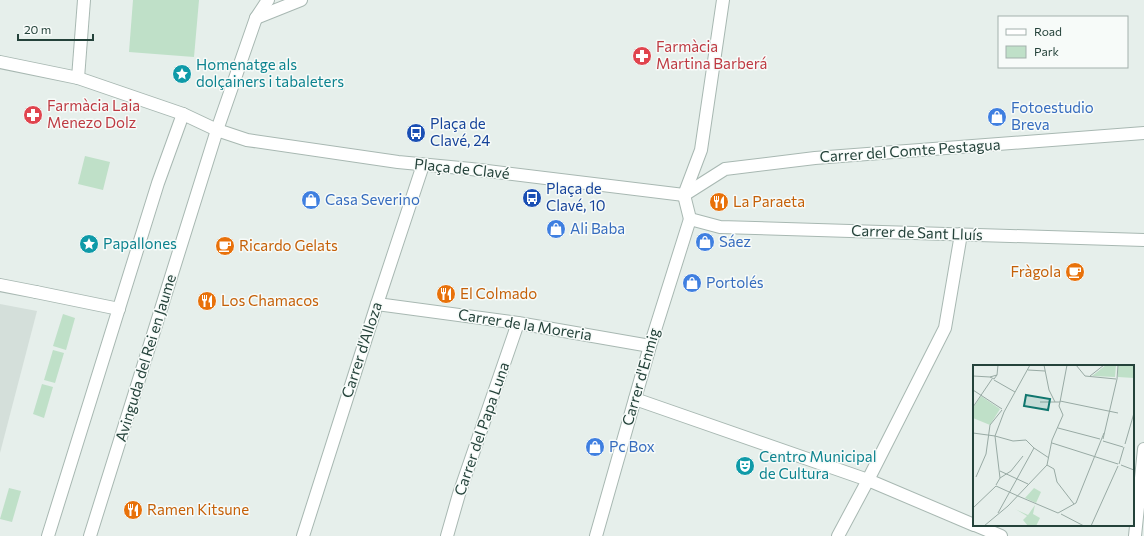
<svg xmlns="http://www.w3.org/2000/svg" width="1144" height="536" font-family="Commissioner,sans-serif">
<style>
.built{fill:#d4dfda}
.green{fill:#bfe0c8}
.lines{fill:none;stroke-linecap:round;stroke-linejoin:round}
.pedestrian-casing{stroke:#a8b8b2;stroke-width:14}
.minor-casing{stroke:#a8b8b2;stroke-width:14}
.tertiary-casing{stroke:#a8b8b2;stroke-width:14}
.pedestrian{stroke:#fff;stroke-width:12}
.minor{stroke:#fff;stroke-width:12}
.tertiary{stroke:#fff;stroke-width:12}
.labels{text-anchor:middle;stroke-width:3;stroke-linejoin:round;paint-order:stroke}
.health-label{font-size:15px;fill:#be3a42;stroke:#f7fbf9;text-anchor:start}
.culture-label{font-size:15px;fill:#0d838f;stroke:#f7fbf9;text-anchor:start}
.shop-label{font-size:15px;fill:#366cbe;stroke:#f7fbf9;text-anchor:start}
.transit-label{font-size:15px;fill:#164399;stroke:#f7fbf9;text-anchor:start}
.street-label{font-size:15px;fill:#24423a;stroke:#f7fbf9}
.food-label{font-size:15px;fill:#c56008;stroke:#f7fbf9;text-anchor:start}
.inset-road{fill:none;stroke:#98aaa4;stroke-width:1}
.view{fill:#0f766e;fill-opacity:0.15;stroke:#0f766e;stroke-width:2}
.inset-edge{fill:none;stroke:#24423a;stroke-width:2}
</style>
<rect width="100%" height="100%" fill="#e6efeb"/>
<path class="built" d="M0 304 37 311 0 453Z"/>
<g class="green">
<path d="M133 0H199L194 57 129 52Z"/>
<path d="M85 156 110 162 103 190 78 184Z"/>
<path d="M63 314 75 318 66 350 53 346Z"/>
<path d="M53 350 64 353 55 383 44 380Z"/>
<path d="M42 384 53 387 44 418 33 414Z"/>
<path d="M9 488 21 491 12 522 0 519Z"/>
</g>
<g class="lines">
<g class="pedestrian-casing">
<path id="pedestrian" d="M36 292 119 309"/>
</g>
<g class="minor-casing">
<g id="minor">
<path d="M256 18 301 0"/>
<path d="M0 62 78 78 183 114 217 130 247 140 398 162 471 169 684 195"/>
<path d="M78 78 84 0"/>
<path d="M684 195 701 150 723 0"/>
<path d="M684 195 690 219"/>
<path d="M690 219 720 227 1144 240"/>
<path d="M0 285 36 292"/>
<path d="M377 304 518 323 650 346"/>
<path d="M635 399 868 480 974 525"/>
<path d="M975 525 1001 536"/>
<path d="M48 536 158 183 183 114"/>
<path d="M90 536 217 130 256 18 268 0"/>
<path d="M303 536 377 304 423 165"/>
<path d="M447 536 459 494 518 323"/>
<path d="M596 536 650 346 690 219"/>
<path d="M838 536 868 480 945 328 961 234"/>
<path d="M1135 536 1144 449"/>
</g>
</g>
<g class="tertiary-casing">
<path id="tertiary" d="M684 195 725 169 815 158 1144 133"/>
</g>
<use href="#pedestrian" class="pedestrian"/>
<use href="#minor" class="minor"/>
<use href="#tertiary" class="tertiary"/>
</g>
<defs>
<g id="pharmacy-disc" transform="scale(1)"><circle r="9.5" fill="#e0444e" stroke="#f7fbf9"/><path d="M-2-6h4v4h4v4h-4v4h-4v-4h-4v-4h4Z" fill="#fff"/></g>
<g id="sight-disc" transform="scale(1)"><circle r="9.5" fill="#0f9aa8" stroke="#f7fbf9"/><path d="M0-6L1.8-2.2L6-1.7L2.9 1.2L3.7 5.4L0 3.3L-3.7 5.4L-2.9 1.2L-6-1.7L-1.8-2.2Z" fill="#fff"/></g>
<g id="shop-disc" transform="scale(1)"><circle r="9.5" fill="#3f7fe0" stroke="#f7fbf9"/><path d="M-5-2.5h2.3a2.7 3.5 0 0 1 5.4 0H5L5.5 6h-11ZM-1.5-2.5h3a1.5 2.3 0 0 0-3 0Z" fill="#fff"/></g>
<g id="bus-disc" transform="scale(1)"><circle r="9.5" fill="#1a4fb4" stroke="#f7fbf9"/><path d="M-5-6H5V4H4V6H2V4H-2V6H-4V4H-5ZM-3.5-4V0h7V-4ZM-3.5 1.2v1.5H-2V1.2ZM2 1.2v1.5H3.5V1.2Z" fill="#fff"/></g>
<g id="restaurant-disc" transform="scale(1)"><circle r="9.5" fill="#e8710a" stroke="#f7fbf9"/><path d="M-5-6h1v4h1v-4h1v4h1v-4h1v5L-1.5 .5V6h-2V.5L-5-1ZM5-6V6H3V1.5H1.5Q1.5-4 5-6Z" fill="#fff"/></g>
<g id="cafe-disc" transform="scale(1)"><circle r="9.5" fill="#e8710a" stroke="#f7fbf9"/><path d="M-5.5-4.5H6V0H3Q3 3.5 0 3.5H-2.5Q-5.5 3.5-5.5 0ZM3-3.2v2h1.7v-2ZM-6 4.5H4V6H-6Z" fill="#fff"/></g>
<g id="theatre-disc" transform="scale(1)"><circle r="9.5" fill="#0f9aa8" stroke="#f7fbf9"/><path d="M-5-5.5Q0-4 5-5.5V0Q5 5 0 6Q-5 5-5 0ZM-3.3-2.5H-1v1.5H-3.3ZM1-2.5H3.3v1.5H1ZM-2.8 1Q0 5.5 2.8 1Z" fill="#fff"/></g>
</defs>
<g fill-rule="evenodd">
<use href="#pharmacy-disc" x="642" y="56"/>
<use href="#sight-disc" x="182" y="74"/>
<use href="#pharmacy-disc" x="33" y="115"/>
<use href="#shop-disc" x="997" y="117"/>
<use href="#bus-disc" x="416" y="133"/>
<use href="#bus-disc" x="532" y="198"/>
<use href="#shop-disc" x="311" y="200"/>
<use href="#restaurant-disc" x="719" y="202"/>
<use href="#shop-disc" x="556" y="229"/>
<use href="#shop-disc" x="705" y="242"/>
<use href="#sight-disc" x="89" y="244"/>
<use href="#cafe-disc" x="225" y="246"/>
<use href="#cafe-disc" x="1075" y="272"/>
<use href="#shop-disc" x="692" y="283"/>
<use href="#restaurant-disc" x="446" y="294"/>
<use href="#restaurant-disc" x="207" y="301"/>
<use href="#shop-disc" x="595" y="447"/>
<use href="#theatre-disc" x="745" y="466"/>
<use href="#restaurant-disc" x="133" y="510"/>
</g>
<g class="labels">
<g class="health-label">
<text x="656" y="52">Farmàcia<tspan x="656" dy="17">Martina Barberá</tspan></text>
<text x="47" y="111">Farmàcia Laia<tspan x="47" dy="17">Menezo Dolz</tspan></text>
</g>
<g class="culture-label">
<text x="196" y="70">Homenatge als<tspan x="196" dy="17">dolçainers i tabaleters</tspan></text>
<text x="103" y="249">Papallones</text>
<text x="759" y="462">Centro Municipal<tspan x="759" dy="17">de Cultura</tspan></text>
</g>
<g class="shop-label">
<text x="1011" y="113">Fotoestudio<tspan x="1011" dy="17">Breva</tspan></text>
<text x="325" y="205">Casa Severino</text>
<text x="570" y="234">Ali Baba</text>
<text x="719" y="247">Sáez</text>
<text x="706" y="288">Portolés</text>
<text x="609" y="452">Pc Box</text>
</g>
<g class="transit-label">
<text x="430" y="129">Plaça de<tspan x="430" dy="17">Clavé, 24</tspan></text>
<text x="546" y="194">Plaça de<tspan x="546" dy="17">Clavé, 10</tspan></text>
</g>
<g class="street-label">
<text transform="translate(910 151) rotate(-4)" y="5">Carrer del Comte Pestagua</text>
<text transform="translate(462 169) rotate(6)" y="5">Plaça de Clavé</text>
<text transform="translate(917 233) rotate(2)" y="5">Carrer de Sant Lluís</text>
<text transform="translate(525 325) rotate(9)" y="5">Carrer de la Moreria</text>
<text transform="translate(362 350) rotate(-72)" y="5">Carrer d'Alloza</text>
<text transform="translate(146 358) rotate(-73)" y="5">Avinguda del Rei en Jaume</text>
<text transform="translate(641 377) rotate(-74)" y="5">Carrer d'Enmig</text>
<text transform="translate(482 429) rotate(-71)" y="5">Carrer del Papa Luna</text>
</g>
<g class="food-label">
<text x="733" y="207">La Paraeta</text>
<text x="239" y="251">Ricardo Gelats</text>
<text x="1061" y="277" text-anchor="end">Fràgola</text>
<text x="460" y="299">El Colmado</text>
<text x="221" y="306">Los Chamacos</text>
<text x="147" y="515">Ramen Kitsune</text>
</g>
</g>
<g transform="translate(973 365)">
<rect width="161" height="161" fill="#e6efeb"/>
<path d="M133 0H143L142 12 119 11ZM145 0H161V13L145 12ZM8 31 27 44 17 60 0 53V43ZM61 123 68 127 63 138 52 133ZM62 140 60 149 67 153 63 161H55L50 155 54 151 42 144 55 150Z" fill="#bfe0c8"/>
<path class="inset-road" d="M71 0 76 25 82 37H87L86 41M103 0 112 11 143 14M55 5 72 6M24 10 21 14 17 12 24 10 25 0M0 11 17 12M117 11 131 0M21 15 42 27M0 25 29 44M87 36 145 48M67 37H82M87 37 94 0M0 42 19 14M85 63 127 74M0 68 22 71M22 71 40 76 53 75 61 83 76 93M130 74 144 14 145 0M130 76 150 82M79 78 145 99M152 79 161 48M146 99 151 82M74 100 81 104 84 117 101 139M148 100 161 105M27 106 55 119M3 112 13 89 17 60 29 45M27 113 38 106 50 91M23 120 27 113 22 71 31 47 57 0M45 131 85 148 103 138 131 68M0 143 23 121 45 131M25 148 61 83M88 149 111 161M11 161 35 141 74 100 79 75 90 50 86 41M118 161 145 101"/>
<path class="view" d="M53 30 77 34 75 45 51 41Z"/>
<rect width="161" height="161" class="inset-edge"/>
</g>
<rect x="998" y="16" width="130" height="52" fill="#f7fbf9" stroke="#a3b1ad"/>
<rect x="1006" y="29" width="20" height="6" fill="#ffffff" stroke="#a3b1ad"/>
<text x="1034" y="36" font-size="12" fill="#24423a">Road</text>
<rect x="1006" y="46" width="20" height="12" fill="#bfe0c8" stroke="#a3b1ad"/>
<text x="1034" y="56" font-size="12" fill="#24423a">Park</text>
<path d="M18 34v6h75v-6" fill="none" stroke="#24423a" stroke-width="2"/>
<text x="24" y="34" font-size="12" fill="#24423a" stroke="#f7fbf9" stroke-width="3" paint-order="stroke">20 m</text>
</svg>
